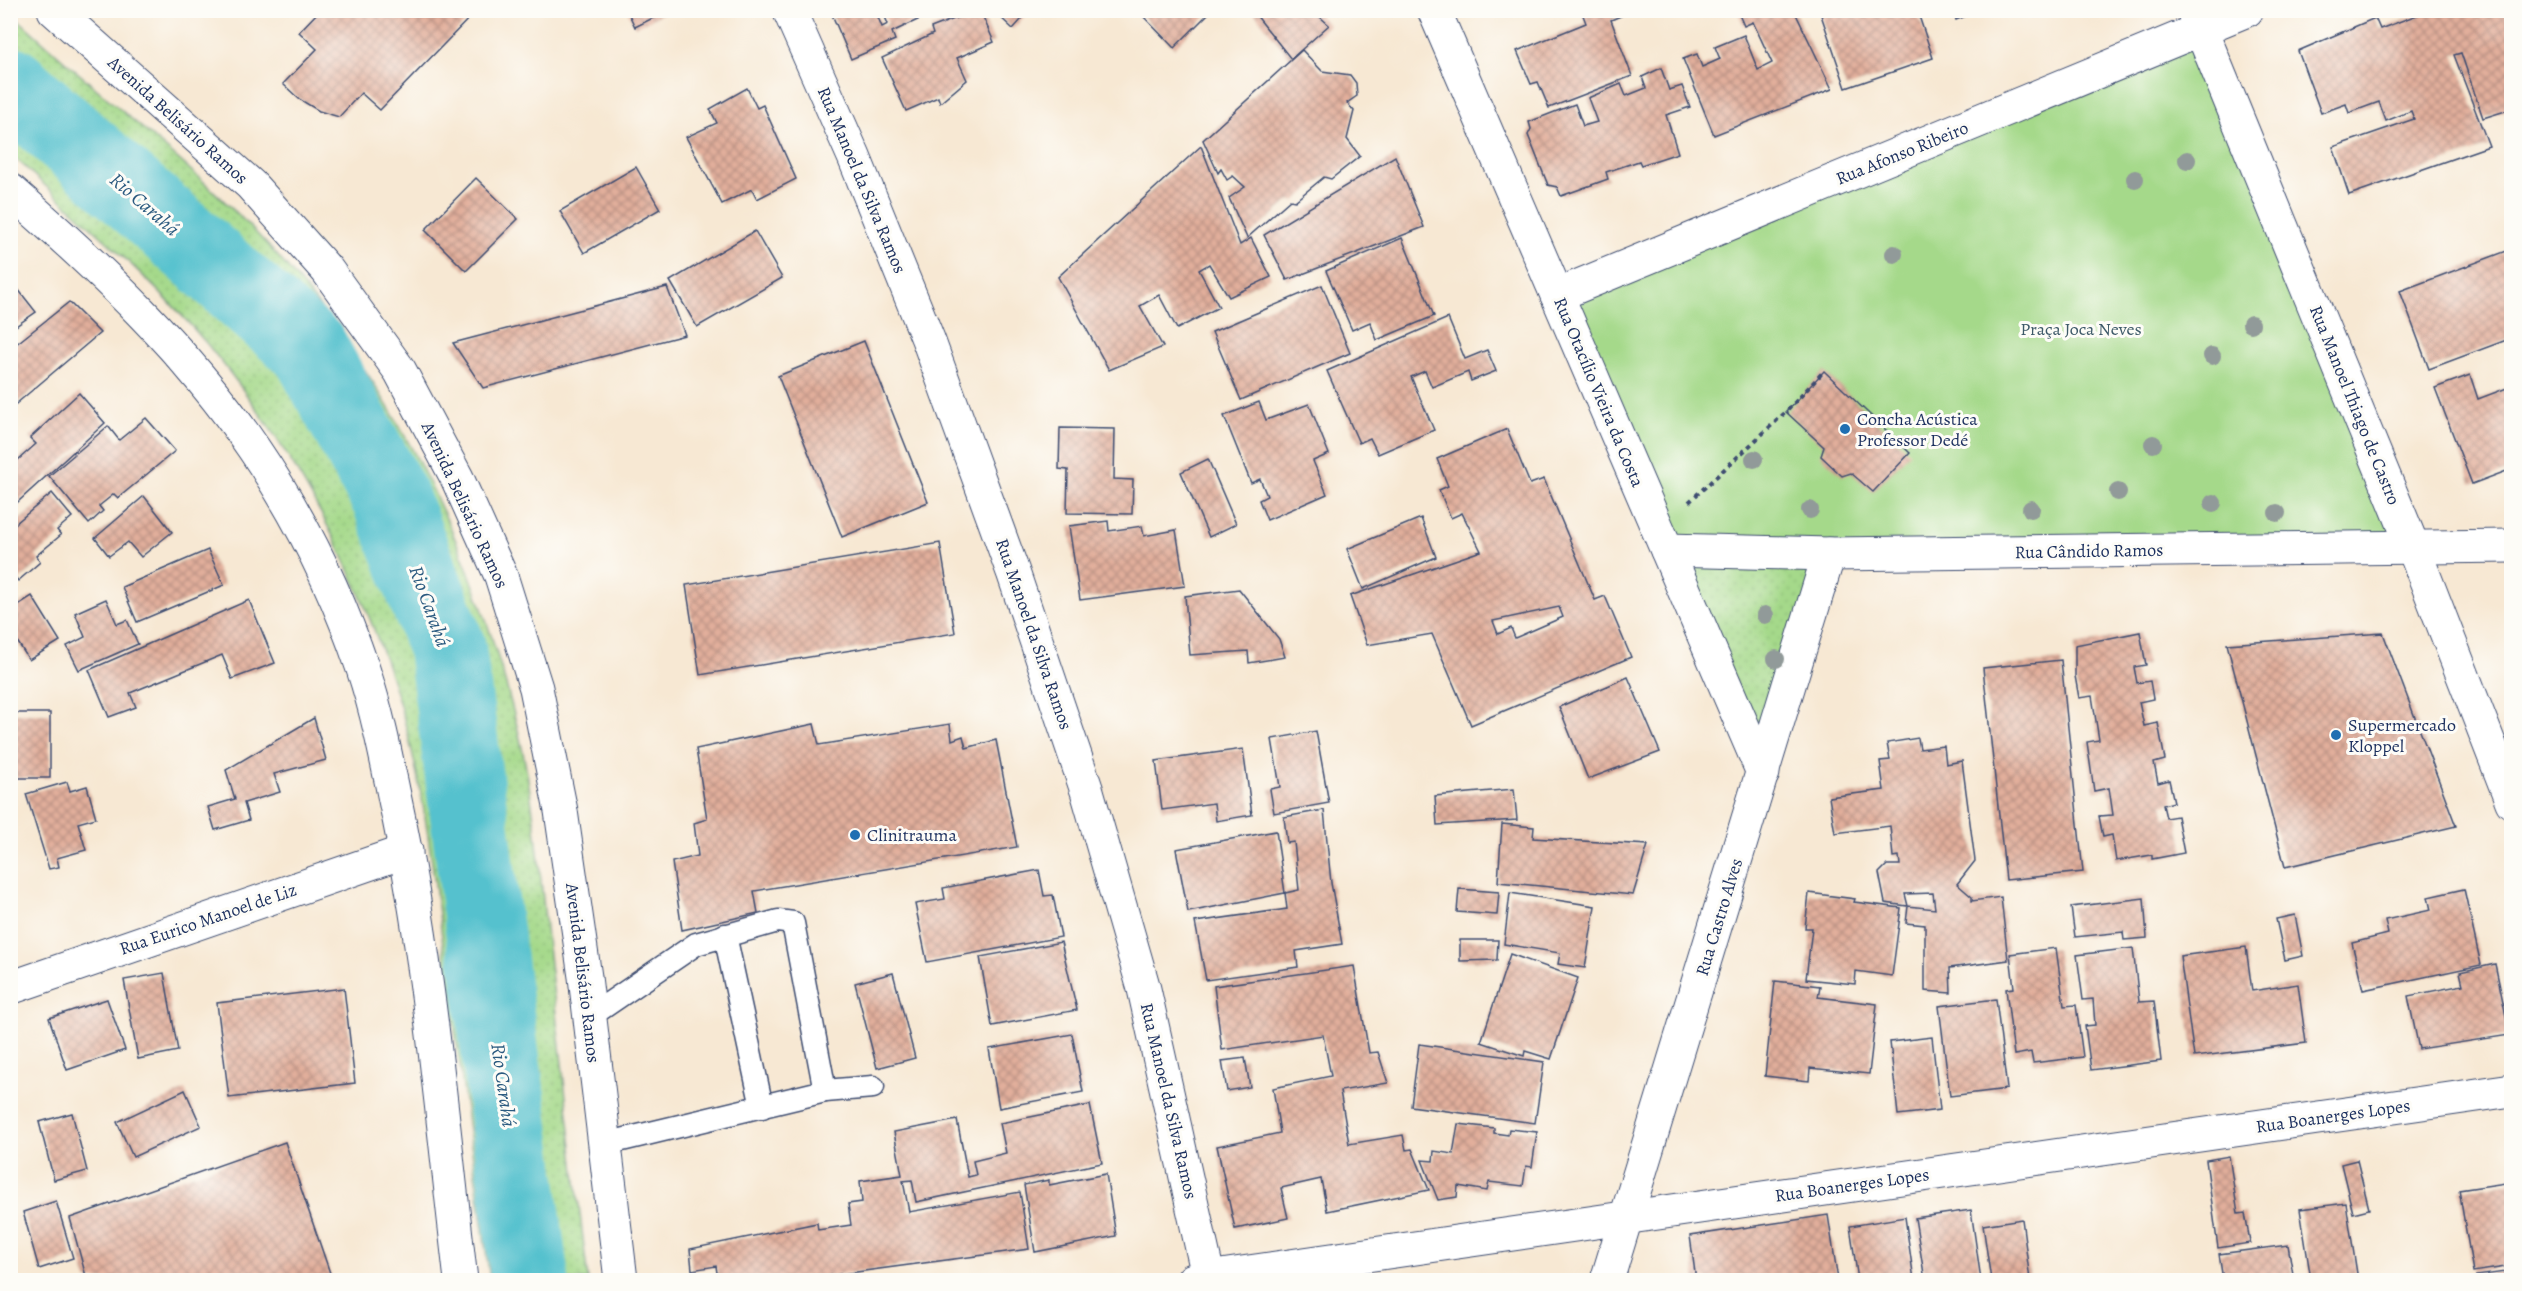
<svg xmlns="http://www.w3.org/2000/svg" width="2522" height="1291" font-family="Alegreya,serif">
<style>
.grass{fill:url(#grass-dots);stroke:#608474;stroke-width:1.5}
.green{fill:#a5d98a;stroke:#608474;stroke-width:1.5}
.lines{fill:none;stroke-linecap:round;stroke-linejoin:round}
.river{stroke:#55c1ce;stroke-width:78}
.building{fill:url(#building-cross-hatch);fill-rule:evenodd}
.lane-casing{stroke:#3c4b70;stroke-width:25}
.street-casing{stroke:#3c4b70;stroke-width:35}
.secondary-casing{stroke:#3c4b70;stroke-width:35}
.primary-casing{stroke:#3c4b70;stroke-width:35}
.path{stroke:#3c4b70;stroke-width:4;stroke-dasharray:4.5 4.5;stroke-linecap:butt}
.lane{stroke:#fff;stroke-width:22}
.street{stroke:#fff;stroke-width:33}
.secondary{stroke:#fff;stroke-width:33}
.primary{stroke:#fff;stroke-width:33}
.tree{fill:#919a99}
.poi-dot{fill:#1f6fb2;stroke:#fdfcf7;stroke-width:2}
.labels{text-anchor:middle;stroke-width:6;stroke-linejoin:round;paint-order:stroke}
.street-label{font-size:18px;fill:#1b2f5e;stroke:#fdfcf7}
.park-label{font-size:18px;fill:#3e5a69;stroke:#fdfcf7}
.poi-label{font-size:18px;fill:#1b2f5e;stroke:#fdfcf7;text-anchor:start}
.water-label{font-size:20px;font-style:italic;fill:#2c5b80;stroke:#fdfcf7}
</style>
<defs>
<pattern id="grass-dots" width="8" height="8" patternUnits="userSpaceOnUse" patternTransform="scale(1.5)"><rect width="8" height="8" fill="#a5d98a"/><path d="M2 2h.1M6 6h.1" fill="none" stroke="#8dbb7a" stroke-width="1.8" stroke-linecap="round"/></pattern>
<pattern id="building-cross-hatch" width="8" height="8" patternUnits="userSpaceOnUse" patternTransform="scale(1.5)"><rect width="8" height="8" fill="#e2af9b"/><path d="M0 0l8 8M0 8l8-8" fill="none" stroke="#b68f82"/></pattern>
</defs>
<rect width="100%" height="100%" fill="#fdfcf7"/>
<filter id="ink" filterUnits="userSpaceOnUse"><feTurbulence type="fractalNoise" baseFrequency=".0167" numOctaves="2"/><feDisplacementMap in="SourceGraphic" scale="12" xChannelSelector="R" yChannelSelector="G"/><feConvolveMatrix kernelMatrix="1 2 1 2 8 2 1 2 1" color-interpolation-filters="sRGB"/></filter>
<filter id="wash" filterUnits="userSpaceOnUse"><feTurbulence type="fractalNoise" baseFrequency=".008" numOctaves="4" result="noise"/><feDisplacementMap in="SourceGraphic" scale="24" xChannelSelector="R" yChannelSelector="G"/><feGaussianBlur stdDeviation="1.35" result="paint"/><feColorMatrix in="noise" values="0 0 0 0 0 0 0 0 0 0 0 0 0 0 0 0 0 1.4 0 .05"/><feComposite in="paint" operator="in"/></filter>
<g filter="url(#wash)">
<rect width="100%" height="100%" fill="#f7e8d3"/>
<g class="grass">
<path d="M11 13C45 44 80 75 115 105 172 153 225 198 275 253 397 389 475 554 518 730 535 801 540 875 548 947 561 1058 575 1169 588 1280H490C475 1171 459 1062 444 952 432 862 422 770 393 683 353 560 290 444 207 344 149 275 77 216 11 154Z"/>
<path d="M1667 550 1829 554 1763 773Z"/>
</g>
<path class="green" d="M2201 30 2413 547 1667 550 1557 295Z"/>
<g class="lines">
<path class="river" d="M10 85 310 350 390 498 447 648 530 1280"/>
</g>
<g id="blocks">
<g class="building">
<path d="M320 10H477L380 110 361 93 339 117 319 111 299 99 283 84 317 49 299 32Z"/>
<path d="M627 10H669L635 27Z"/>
<path d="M830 10H875L882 27 888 24 882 10H939L892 32 895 40 851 59Z"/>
<path d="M940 10H963L945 18Z"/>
<path d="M977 10H980L994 42 957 58 967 80 940 103 938 97 906 111 882 58 933 34 931 28Z"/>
<path d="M1000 10H1030L1013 29 997 14Z"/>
<path d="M1142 10H1212L1174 48 1140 13Z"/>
<path d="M1252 10H1325L1319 16 1329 25 1291 59Z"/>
<path d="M1581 10H1635L1611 20 1632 76 1549 108 1538 82 1531 84 1517 51 1586 23Z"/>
<path d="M1737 10H1794L1832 89 1714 135 1683 59 1697 54 1702 67 1720 59 1715 47 1744 35 1758 70 1772 63 1753 22 1744 26Z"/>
<path d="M1834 10H1917L1933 58 1846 88 1821 15Z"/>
<path d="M1953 10H1979V11L1956 20Z"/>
<path d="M2430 10H2512V109L2483 118 2461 53 2454 55 2489 146 2349 195 2333 147 2414 119 2411 111 2386 121 2379 102 2349 113 2346 104 2321 113 2298 51 2375 18 2380 29Z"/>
<path d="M1302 50 1322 71 1350 75 1356 83 1357 96 1347 103 1354 111 1347 139 1360 156 1331 179 1324 177 1295 201 1290 200 1247 238 1229 198 1245 187 1233 176 1227 180 1221 169 1218 173 1203 140Z"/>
<path d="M1661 68 1669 90 1682 86 1690 107 1666 115 1678 153 1641 165 1639 161 1606 172 1608 179 1561 196 1557 187 1548 185 1528 135 1531 129 1529 122 1575 104 1583 126 1597 122 1588 98 1621 84 1626 96 1646 88 1642 77Z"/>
<path d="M747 88 757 108 763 105 796 179 757 199 752 189 722 204 686 137 717 123 710 109Z"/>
<path d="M1201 146 1240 245 1251 238 1271 277 1229 297 1209 264 1199 270 1219 307 1177 329 1159 295 1140 306 1163 347 1109 370 1058 277Z"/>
<path d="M1395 156 1424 227 1287 280 1264 235Z"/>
<path d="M636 167 660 209 584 253 560 211Z"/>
<path d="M476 178 518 219 466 271 425 230Z"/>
<path d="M755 231 782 278 697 327 670 281Z"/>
<path d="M1402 238 1434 316 1377 340 1370 322 1352 330 1326 271Z"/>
<path d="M2512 249V338L2429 369 2400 291Z"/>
<path d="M10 279 36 312 10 330Z"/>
<path d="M1322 285 1350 353 1241 400 1212 332Z"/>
<path d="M667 287 685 335 483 388 453 343Z"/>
<path d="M69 302 100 333 10 409V349Z"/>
<path d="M1448 318 1465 359 1487 350 1496 371 1471 381 1468 372 1432 387 1425 371 1411 377 1434 430 1378 454 1370 438 1359 443 1327 371Z"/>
<path d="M864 341 928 502 842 537 778 376Z"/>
<path d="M1824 371 1910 453 1873 492 1851 473 1842 476 1821 456 1824 447 1786 412Z"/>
<path d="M2470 375 2478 399 2512 386V469L2472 484 2435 388Z"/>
<path d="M79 393 105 423 10 509V467L36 444 30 438Z"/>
<path d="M1259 402 1266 420 1309 404 1329 454 1313 461 1327 494 1267 520 1259 500 1267 496 1260 479 1251 483 1224 416Z"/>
<path d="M146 418 175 451 118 498 114 494 99 506 103 511 89 524 49 476 108 426 119 440Z"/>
<path d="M1060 428 1115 429 1114 479 1133 480 1132 514 1067 513 1068 470 1059 469Z"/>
<path d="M1507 429 1530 484 1544 479 1595 600 1605 596 1631 657 1471 725 1432 634 1367 645 1350 596 1481 551 1462 513 1451 518 1439 490 1448 486 1437 459ZM1559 607 1563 617 1515 638 1511 628 1498 634 1493 621Z"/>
<path d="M1208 459 1236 524 1209 537 1181 472Z"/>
<path d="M52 493 72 517 57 530 61 535 36 556 40 562 18 581 10 570V528Z"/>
<path d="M144 496 172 532 141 557 128 542 109 556 95 538Z"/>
<path d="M1421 518 1436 557 1363 589 1347 549Z"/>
<path d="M1108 521 1109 531 1142 526 1144 536 1176 530 1185 586 1080 600 1069 526Z"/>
<path d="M940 543 955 633 700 675 686 585Z"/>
<path d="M208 550 224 585 137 622 122 587Z"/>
<path d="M1239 589 1279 639 1285 657 1249 663 1248 651 1190 655 1185 596Z"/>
<path d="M32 596 60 641 29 660 10 630V610Z"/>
<path d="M106 599 117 624 127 620 138 644 79 670 67 646 85 637 75 613Z"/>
<path d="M249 600 275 663 232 679 222 655 130 693 136 707 109 717 89 670Z"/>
<path d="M2140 632 2146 665 2134 667 2137 683 2150 681 2153 699 2139 702 2144 726 2158 723 2165 760 2154 763 2158 783 2169 780 2174 802 2163 805 2166 818 2177 816 2184 853 2152 859V855L2116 861 2112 835 2103 837 2099 816 2113 815 2109 788 2094 791 2087 742 2099 740 2092 696 2079 698 2075 676V645Z"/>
<path d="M2383 633 2456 826 2285 867 2227 644Z"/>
<path d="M2061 660 2083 872 2006 880 1983 668Z"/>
<path d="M1628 677 1660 752 1588 779 1559 707Z"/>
<rect x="10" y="713" width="40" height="65"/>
<path d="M314 718 326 760 274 774 280 792 244 803 249 820 215 830 208 807 235 799 226 770Z"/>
<path d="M814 724 819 745 950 724 952 740 963 736 966 748 996 740 1017 847 754 891 758 913 682 930 672 862 698 856 694 823 707 819 696 749Z"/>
<path d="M1316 731 1329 803 1274 813 1270 789 1280 787 1272 739Z"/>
<path d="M1918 738 1920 749 1944 746 1946 764 1962 761 1975 861 1957 884 1972 897V901L2001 897 2008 960 1950 968 1951 993 1925 991V925L1906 923 1908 906 1935 909 1933 893 1905 894 1908 906 1885 903 1879 873 1887 865H1900L1899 856 1893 857 1890 826 1835 833 1829 797 1884 790 1880 761 1890 760 1887 743Z"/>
<path d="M1243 749 1252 815 1216 821 1214 803 1162 810 1156 761Z"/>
<path d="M67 782 70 791 87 786 96 818 78 823 86 850 57 858 59 867 49 869 26 794Z"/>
<path d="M1514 789 1517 820 1437 825 1435 796Z"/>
<path d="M1324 810 1331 883 1342 944 1296 951 1298 967 1206 980 1195 922 1287 909 1285 893 1188 912 1176 849 1276 831 1285 893 1299 890 1294 842 1287 843 1284 817Z"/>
<path d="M1502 824 1534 827 1533 838 1648 845 1633 895 1498 882Z"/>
<path d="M1039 870 1044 896 1053 895 1061 937 927 962 915 904 945 899 943 888Z"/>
<path d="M1459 889 1499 892 1497 915 1457 912Z"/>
<path d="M2464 889 2481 965 2363 990 2352 943 2388 934 2385 920 2431 910 2428 897Z"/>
<path d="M1510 893 1595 906 1585 968 1558 964 1560 953 1504 944Z"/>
<path d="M1809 893 1855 899 1854 902 1901 908 1892 976 1856 971 1855 984 1806 979 1812 928H1805Z"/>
<path d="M2144 898 2147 938 2124 940 2123 932 2075 937 2071 907Z"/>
<path d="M2295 915 2303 956 2285 960 2276 919Z"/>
<path d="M1460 940H1498L1497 960 1460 961Z"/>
<path d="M1061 942 1077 1010 992 1026 980 957Z"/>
<path d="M2246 947 2252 991 2298 984 2306 1043 2194 1057 2180 956Z"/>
<path d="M2056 948 2064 1006 2076 1005 2083 1057 2033 1063 2031 1052 2014 1055 2006 989 2014 988 2010 954Z"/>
<path d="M2133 948 2139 1002 2154 1001 2161 1061 2091 1070 2085 1026 2095 1025 2093 999 2083 1000 2077 955Z"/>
<path d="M1510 954 1578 978 1551 1059 1525 1051 1524 1056 1481 1042Z"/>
<path d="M2495 964 2510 1035 2419 1049 2408 996 2463 985 2460 972Z"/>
<path d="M1354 966 1369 1053 1378 1052 1388 1083 1340 1091 1349 1144 1403 1135 1406 1150 1412 1149 1429 1190 1327 1211 1321 1179 1281 1188 1288 1218 1235 1229 1217 1146 1280 1133 1273 1088 1331 1076 1323 1035 1222 1050 1214 986Z"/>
<path d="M164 973 178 1051 138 1059 124 980Z"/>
<path d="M893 973 915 1058 877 1068 855 983Z"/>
<path d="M1775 981 1820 986 1818 997 1877 1004 1869 1074 1810 1068 1809 1081 1765 1076Z"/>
<path d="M344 988 355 1083 229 1098 217 1003Z"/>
<path d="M107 999 125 1050 67 1070 49 1018Z"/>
<path d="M1996 999 2007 1089 1950 1096 1939 1006Z"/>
<path d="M1072 1034 1083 1092 999 1108 989 1049Z"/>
<path d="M1932 1037 1940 1110 1898 1115 1890 1042Z"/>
<path d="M1419 1044 1544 1062 1535 1123 1411 1106Z"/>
<path d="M1245 1058 1250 1087 1227 1091 1222 1061Z"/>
<path d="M185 1090 201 1126 133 1157 117 1122Z"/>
<path d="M1090 1105 1102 1163 916 1202 912 1180 903 1181 909 1212 1020 1192 1029 1249 812 1278V1280H718L716 1266 692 1270 690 1249 817 1223 818 1230 851 1225 848 1204 862 1202 860 1181 902 1175 894 1132 957 1120 968 1177 976 1175 973 1161 1006 1153 1000 1123Z"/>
<path d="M72 1113 87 1171 54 1180 39 1122Z"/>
<path d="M1458 1124 1494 1128V1133L1508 1135 1509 1129 1537 1132 1532 1167 1526 1166 1523 1186 1489 1182 1487 1191 1458 1186 1457 1197 1438 1200 1422 1160 1433 1161 1434 1151 1453 1154Z"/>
<path d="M285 1142 331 1276 317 1280H87L70 1218Z"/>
<path d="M2229 1156 2238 1214 2245 1213 2250 1243 2218 1248 2206 1160Z"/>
<path d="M2357 1160 2369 1209 2353 1213 2341 1164Z"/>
<path d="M1106 1174 1116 1236 1035 1252 1024 1185 1049 1180V1185Z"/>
<path d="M2512 1182V1266L2473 1272 2459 1190Z"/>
<path d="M56 1201 73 1258 39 1269 23 1212Z"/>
<path d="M2346 1203 2358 1280H2311L2300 1209Z"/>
<path d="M1971 1210 1981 1280H1925L1915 1218Z"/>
<path d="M1828 1215 1838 1280H1696L1690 1236Z"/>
<path d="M1905 1217 1914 1280H1858L1850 1226Z"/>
<path d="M2022 1219 2030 1280H1991L1983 1225Z"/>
<path d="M2288 1245 2294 1280H2223L2219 1254Z"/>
<path d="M2512 1271V1280H2478L2476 1276Z"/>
</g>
</g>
</g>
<g filter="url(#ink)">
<use href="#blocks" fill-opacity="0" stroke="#3c4b70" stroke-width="1.5"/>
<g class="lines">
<g class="lane-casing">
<g id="lane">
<path d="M725 935 762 1107"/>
<path d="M589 1017 696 944 778 921 793 923 825 1091"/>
<path d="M605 1144 825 1091 873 1087"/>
</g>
</g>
<g class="street-casing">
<g id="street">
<path d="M789 10 854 157 928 339 1013 572 1087 791 1144 989 1209 1280"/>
<path d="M2413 547 2512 802"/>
<path d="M10 988 406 851"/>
<path d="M1193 1280 2512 1090"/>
</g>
</g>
<g class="secondary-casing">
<g id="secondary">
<path d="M1434 10 1763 773"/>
<path d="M2193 10 2413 547"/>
<path d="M1557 295 2247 10"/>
<path d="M1667 550 1829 554 2512 546"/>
<path d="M1607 1280 1829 554"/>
</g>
</g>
<g class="primary-casing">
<g id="primary">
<path d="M54 10 251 185 327 270 400 371 457 478 501 576 536 688 561 811 585 977 621 1280"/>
<path d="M10 190C100 269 187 350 254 449 299 515 337 592 363 669 377 711 386 756 395 800 429 958 442 1120 461 1280"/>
</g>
</g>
<path class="path" d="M1689 502 1786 412 1824 371"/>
<use href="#lane" class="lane"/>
<use href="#street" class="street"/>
<use href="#secondary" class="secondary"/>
<use href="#primary" class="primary"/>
</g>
<g class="tree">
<circle cx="2187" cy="160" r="9"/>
<circle cx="2135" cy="179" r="9"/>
<circle cx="1894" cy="254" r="9"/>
<circle cx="2251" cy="324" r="9"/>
<circle cx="2212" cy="356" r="9"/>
<circle cx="2153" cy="444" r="9"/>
<circle cx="1754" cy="459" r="9"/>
<circle cx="2118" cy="492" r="9"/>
<circle cx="2213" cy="503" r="9"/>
<circle cx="2031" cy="509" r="9"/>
<circle cx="1810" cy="510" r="9"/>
<circle cx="2277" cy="513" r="9"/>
<circle cx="1765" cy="615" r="9"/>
<circle cx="1776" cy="659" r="9"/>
</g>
</g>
<g class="poi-dot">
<circle cx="1845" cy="429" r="6"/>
<circle cx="2336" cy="735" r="6"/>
<circle cx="855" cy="835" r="6"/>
</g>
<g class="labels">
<g class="street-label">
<text transform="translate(178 120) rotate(42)" y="6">Avenida Belisário Ramos</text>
<text transform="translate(1902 153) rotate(-22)" y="6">Rua Afonso Ribeiro</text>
<text transform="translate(862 180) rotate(67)" y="6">Rua Manoel da Silva Ramos</text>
<text transform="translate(1599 392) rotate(67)" y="6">Rua Otacílio Vieira da Costa</text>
<text transform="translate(2355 405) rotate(68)" y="6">Rua Manoel Thiago de Castro</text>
<text transform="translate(465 505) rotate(65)" y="6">Avenida Belisário Ramos</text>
<text transform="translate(2089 551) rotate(-1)" y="6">Rua Cândido Ramos</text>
<text transform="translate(1034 634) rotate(71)" y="6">Rua Manoel da Silva Ramos</text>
<text transform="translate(1719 917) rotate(-73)" y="6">Rua Castro Alves</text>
<text transform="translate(208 919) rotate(-19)" y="6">Rua Eurico Manoel de Liz</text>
<text transform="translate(583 973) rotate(83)" y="6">Avenida Belisário Ramos</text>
<text transform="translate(1169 1101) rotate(77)" y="6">Rua Manoel da Silva Ramos</text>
<text transform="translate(2333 1116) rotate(-8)" y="6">Rua Boanerges Lopes</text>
<text transform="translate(1852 1185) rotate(-8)" y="6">Rua Boanerges Lopes</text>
</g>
<g class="park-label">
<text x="2081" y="335">Praça Joca Neves</text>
</g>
<g class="poi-label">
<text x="1857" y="425">Concha Acústica<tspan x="1857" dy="21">Professor Dedé</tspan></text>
<text x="2348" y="731">Supermercado<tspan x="2348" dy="21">Kloppel</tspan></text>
<text x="867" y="841">Clinitrauma</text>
</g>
<g class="water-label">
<text transform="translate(145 204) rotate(41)" y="7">Rio Carahá</text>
<text transform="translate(430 606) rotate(70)" y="7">Rio Carahá</text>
<text transform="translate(504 1085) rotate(82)" y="7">Rio Carahá</text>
</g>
</g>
<rect width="2522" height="1291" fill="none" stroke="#fdfcf7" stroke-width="36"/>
</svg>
